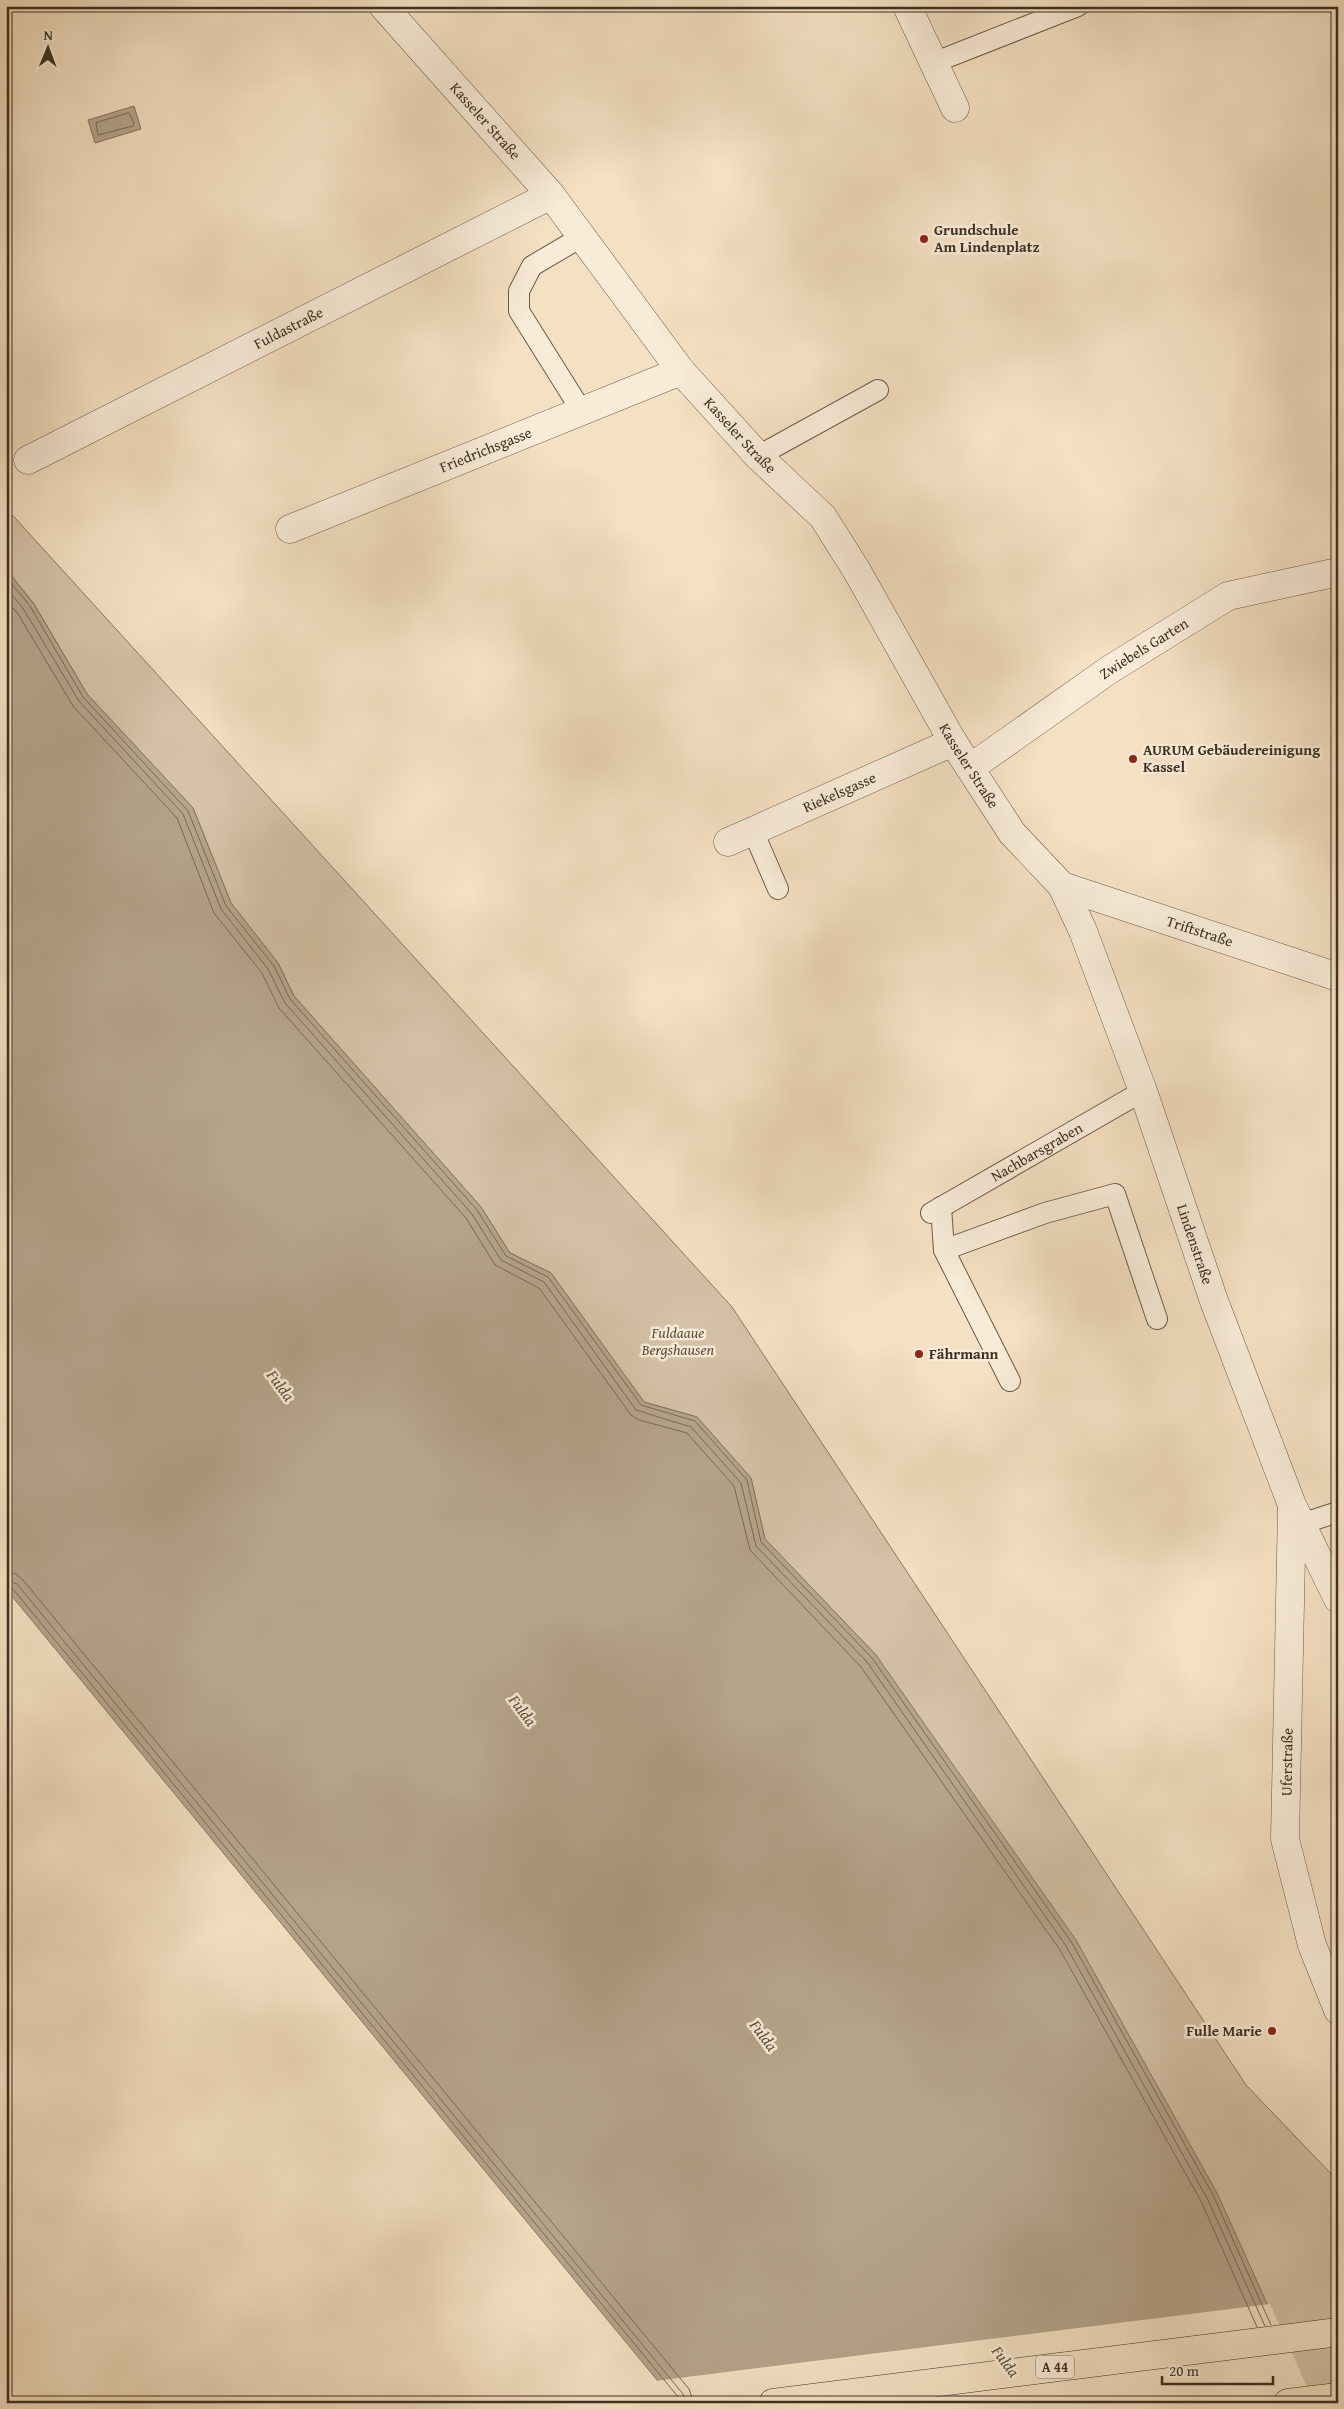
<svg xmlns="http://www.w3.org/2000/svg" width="1344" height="2409" font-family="'Gentium Book Plus',serif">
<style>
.green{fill:#d5c2a7;stroke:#887964}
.water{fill:#b5a48b;stroke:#857661}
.pier{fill:#f4e0c2}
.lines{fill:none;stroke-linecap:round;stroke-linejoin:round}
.shore{stroke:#786a56;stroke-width:1}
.lane-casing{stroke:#6a5c49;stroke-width:22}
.street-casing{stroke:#6a5c49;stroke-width:29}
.highway-casing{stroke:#3c3021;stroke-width:29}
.lane{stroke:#f8ebd7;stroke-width:20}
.street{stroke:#f8ebd7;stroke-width:28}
.highway{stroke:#f4e0c2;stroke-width:28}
.poi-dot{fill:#8f2418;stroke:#f8ebd7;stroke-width:2}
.labels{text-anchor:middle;stroke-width:5;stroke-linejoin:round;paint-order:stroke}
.shield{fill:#f8ebd7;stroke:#746858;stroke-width:1}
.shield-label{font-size:14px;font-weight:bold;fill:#3c3021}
.street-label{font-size:15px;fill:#3c3021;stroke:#f8ebd7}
.poi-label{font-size:15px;font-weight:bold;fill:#3c3021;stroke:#f8ebd7;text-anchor:start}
.park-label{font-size:15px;font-style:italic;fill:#5b4d3c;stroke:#f8ebd7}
.water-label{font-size:16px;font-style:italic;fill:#5a4d3c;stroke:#f8ebd7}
</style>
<rect width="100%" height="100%" fill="#f4e0c2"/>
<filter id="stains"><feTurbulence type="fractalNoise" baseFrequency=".004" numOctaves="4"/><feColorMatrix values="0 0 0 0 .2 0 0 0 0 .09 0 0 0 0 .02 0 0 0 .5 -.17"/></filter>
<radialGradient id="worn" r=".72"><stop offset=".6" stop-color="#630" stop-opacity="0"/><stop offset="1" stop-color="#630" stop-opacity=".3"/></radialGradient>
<path class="green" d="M6 508 732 1307 1246 2085 1338 2181V2403H1312L876 1655 765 1539 751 1478 697 1417 644 1402 551 1273 510 1253 481 1207 294 996 278 963 231 903 193 808 87 694 34 604 6 569Z"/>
<g class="water">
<path d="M134 106 141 129 95 143 88 120Z"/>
<path d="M6 569 34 604 87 694 193 808 231 903 278 963 294 996 481 1207 510 1253 551 1273 644 1402 697 1417 751 1478 765 1539 876 1655 1076 1940 1217 2193 1312 2403H676L6 1589Z"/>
</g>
<path class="pier" d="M1270 2304 1314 2403H673L655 2381Z"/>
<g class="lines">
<g class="shore">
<path d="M129 113 134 123 133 126 98 135 96 123Z"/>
<path d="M6 577 30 606 83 697 188 811 226 906 274 966 290 999 477 1210 506 1256 548 1277 641 1405 695 1421 747 1480 761 1542 872 1658 1072 1943 1213 2195 1271 2325"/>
<path d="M6 587 24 610 79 701 183 814 221 909 268 969 285 1003 472 1214 501 1260 544 1282 636 1410 691 1427 741 1483 756 1546 867 1662 1066 1946 1207 2198 1265 2326"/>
<path d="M6 599 18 614 73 706 177 818 214 913 262 973 279 1008 466 1218 495 1265 539 1288 631 1415 639 1420 687 1433 734 1486 750 1550 861 1667 1060 1950 1201 2201 1257 2327"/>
<path d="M6 1572 16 1574 23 1580 689 2389 694 2403"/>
<path d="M6 1580 17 1584 683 2394 686 2403"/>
<path d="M6 1586 12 1588 679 2398 680 2403"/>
</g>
<g class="lane-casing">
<g id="lane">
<path d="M933 63 1078 6"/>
<path d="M581 410 519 311V291L532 266 583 236"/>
<path d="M758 456 878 390"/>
<path d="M753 831 778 889"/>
<path d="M941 1207 944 1250 1010 1381"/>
<path id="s1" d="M931 1213 1143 1091"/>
<path d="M944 1250 1045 1213 1115 1194 1157 1319"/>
<path d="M1301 1524 1338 1512"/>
</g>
</g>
<g class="street-casing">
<g id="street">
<path id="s2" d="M383 6 551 195 681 371 758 456 823 517 857 571 953 742 1012 833 1062 886 1083 931 1143 1091 1214 1301 1292 1505 1338 1599"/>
<path d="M907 6 955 108"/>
<path id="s3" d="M28 460 551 195"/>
<path id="s4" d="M290 529 681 371"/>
<path id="s5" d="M970 768 1109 670 1228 596 1338 572"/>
<path id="s6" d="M728 842 953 742"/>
<path id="s7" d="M1062 886 1338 977"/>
<path d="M1292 1509 1285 1839 1312 1945 1338 2010"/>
</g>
</g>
<g class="highway-casing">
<g id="highway">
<path d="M773 2403 1338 2332"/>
<path d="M1288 2403 1338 2397"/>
</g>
</g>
<use href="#lane" class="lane"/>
<use href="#street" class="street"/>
<use href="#highway" class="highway"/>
</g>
<g class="poi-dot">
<circle cx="924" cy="239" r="5"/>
<circle cx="1133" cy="759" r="5"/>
<circle cx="919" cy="1354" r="5"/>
<circle cx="1272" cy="2031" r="5"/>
</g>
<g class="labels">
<rect class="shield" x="1036" y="2355.5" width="38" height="23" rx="4"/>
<g class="shield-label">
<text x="1055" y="2372">A 44</text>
</g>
<g class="street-label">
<text dy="5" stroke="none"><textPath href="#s2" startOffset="154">Kasseler Straße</textPath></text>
<text dy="5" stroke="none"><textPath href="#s3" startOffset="292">Fuldastraße</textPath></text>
<text dy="5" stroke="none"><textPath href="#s2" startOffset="559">Kasseler Straße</textPath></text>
<text dy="5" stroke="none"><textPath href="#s4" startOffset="211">Friedrichsgasse</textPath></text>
<text dy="5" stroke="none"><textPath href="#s5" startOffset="211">Zwiebels Garten</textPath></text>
<text dy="5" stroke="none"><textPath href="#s2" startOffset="964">Kasseler Straße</textPath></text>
<text dy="5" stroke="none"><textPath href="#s6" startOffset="122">Riekelsgasse</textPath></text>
<text dy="5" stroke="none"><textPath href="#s7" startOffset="145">Triftstraße</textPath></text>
<text dy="5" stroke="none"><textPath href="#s1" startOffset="122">Nachbarsgraben</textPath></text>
<text dy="5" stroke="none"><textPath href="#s2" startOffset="1499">Lindenstraße</textPath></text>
<text transform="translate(1287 1762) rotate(-89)" y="5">Uferstraße</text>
</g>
<g class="poi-label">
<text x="934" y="235">Grundschule<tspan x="934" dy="17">Am Lindenplatz</tspan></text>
<text x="1143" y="755">AURUM Gebäudereinigung<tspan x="1143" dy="17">Kassel</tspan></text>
<text x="929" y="1359">Fährmann</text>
<text x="1262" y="2036" text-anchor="end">Fulle Marie</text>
</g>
<g class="park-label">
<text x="678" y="1338">Fuldaaue<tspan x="678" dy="17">Bergshausen</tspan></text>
</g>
<g class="water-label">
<text transform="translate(281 1385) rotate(53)" y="6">Fulda</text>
<text transform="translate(523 1710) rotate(53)" y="6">Fulda</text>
<text transform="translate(764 2035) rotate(53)" y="6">Fulda</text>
<text transform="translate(1006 2361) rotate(53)" y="6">Fulda</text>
</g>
</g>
<rect width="1344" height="2409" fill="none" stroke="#f4e0c2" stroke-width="25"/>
<rect x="8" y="8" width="1329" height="2394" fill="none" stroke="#3c3021" stroke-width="2.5"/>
<rect x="12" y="12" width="1319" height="2384" fill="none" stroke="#3c3021"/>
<g transform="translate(48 48) rotate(1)" stroke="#f8ebd7" stroke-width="4" paint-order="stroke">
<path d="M0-4L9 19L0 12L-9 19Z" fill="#3c3021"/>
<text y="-8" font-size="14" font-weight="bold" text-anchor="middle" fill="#3c3021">N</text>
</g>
<path d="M1162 2376v8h111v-8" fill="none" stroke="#3c3021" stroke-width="2.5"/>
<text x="1169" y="2376" font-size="15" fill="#3c3021" stroke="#f8ebd7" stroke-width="4" paint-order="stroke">20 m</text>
<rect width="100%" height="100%" filter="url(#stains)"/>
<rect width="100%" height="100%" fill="url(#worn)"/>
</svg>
